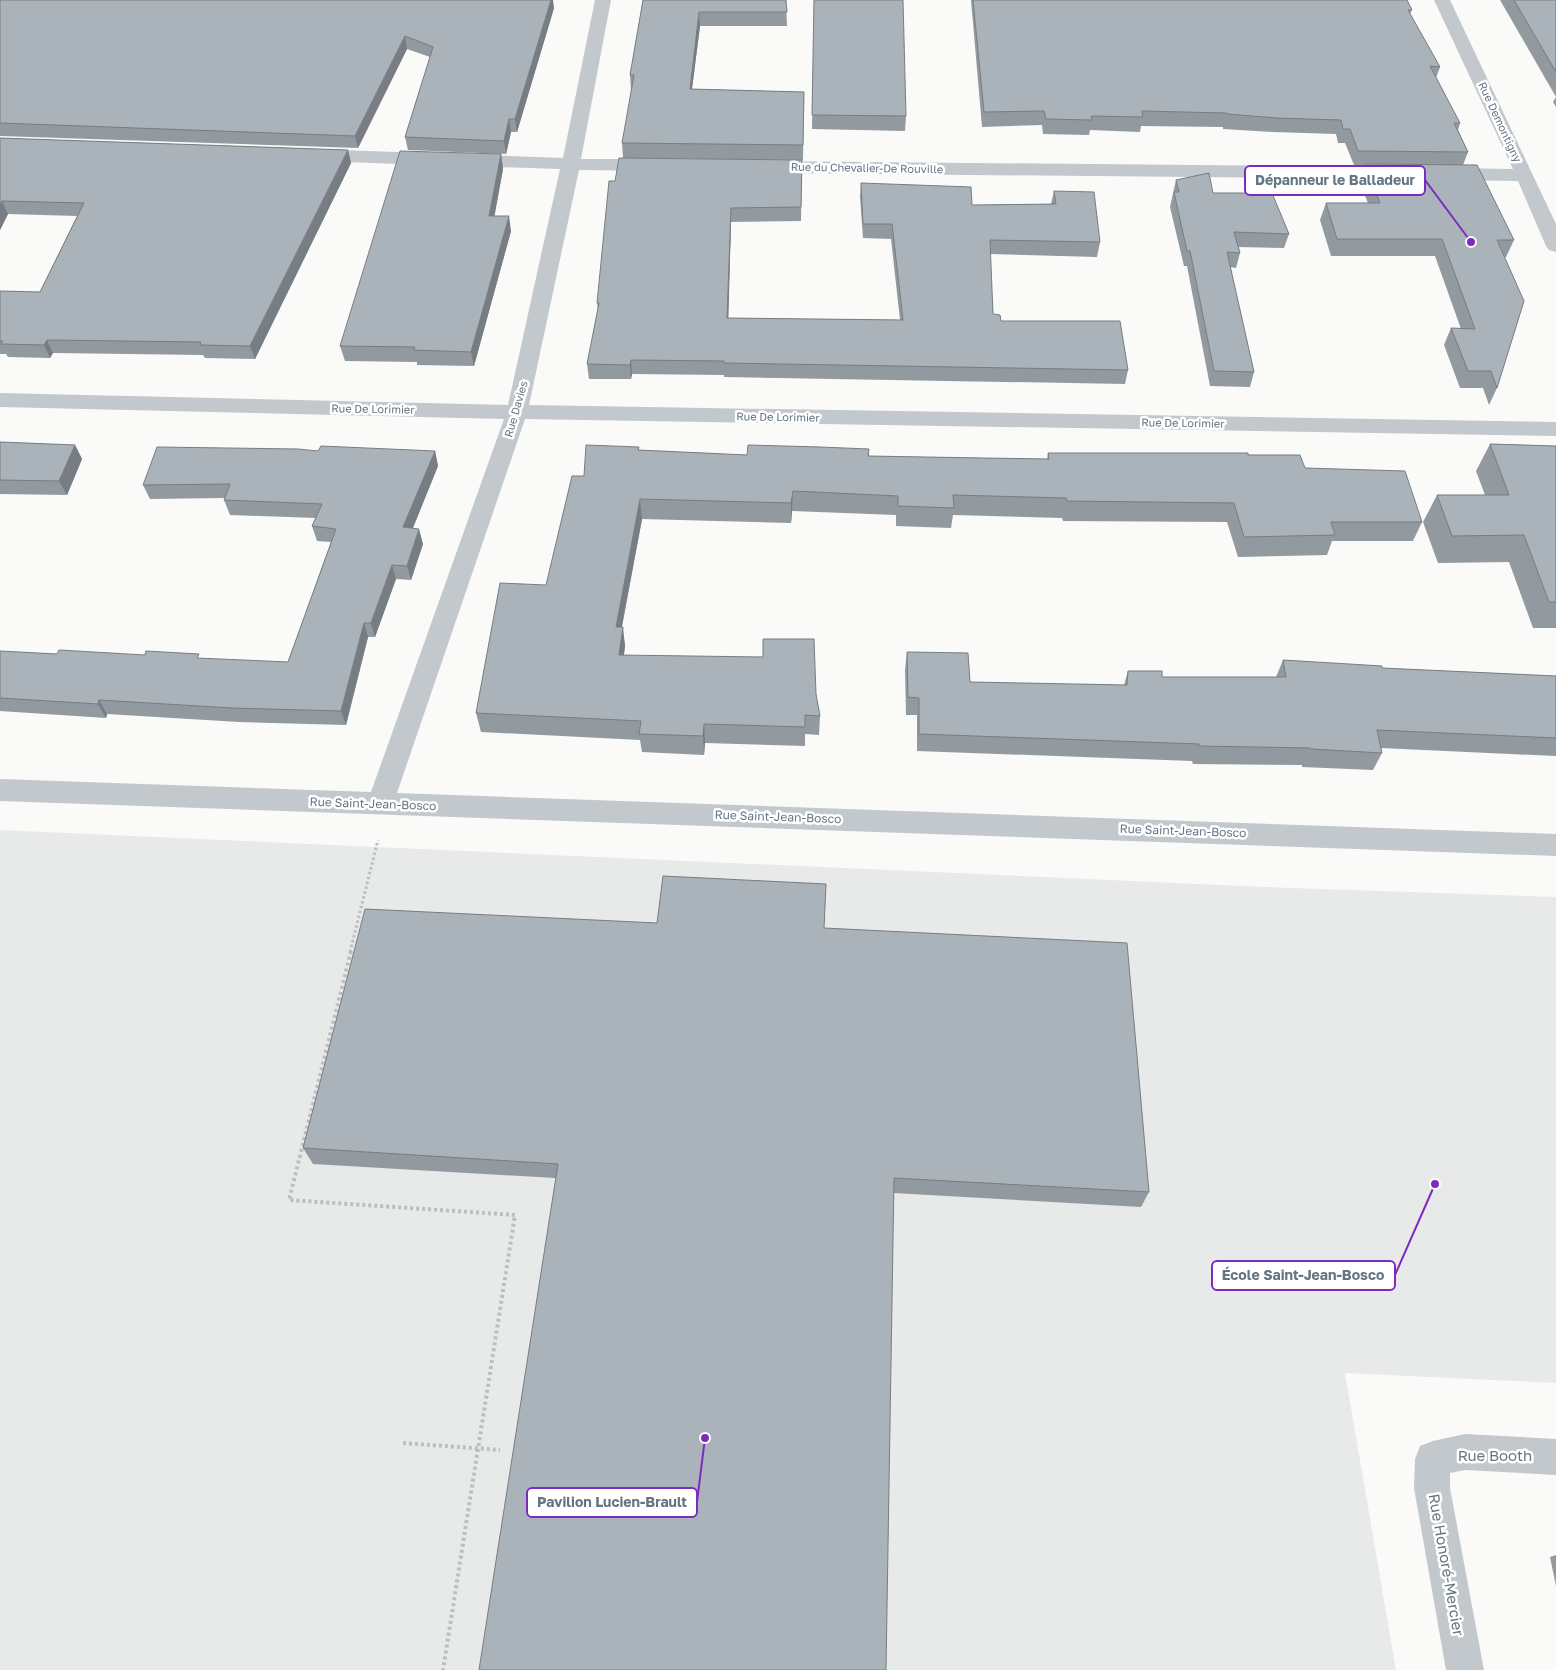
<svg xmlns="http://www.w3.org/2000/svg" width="1556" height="1670" font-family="'Golos Text',sans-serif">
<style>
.built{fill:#e8e9e9}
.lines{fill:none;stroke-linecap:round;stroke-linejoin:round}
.path-far1{stroke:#bbbfc2;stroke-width:3;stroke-dasharray:2.5 2.5;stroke-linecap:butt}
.path{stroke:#bbbfc2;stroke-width:4;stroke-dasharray:3 3;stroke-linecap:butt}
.minor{fill:#c3c8cc;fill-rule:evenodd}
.wall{fill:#929a9f}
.shaded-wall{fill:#777d82}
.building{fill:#aab3b9;stroke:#777d82}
.labels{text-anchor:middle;stroke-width:5;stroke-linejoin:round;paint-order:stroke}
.far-street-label{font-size:11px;fill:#657683;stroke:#fff}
.street-label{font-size:12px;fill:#657683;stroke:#fff}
.near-street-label{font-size:15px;fill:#657683;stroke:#fff}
.leader{fill:none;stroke:#7b2cbf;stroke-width:2}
.callout-dot{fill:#7b2cbf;stroke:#fff;stroke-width:2}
.callout{fill:#fff;stroke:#7b2cbf;stroke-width:2}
.callout-label{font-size:14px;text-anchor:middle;font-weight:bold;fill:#657683}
</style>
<rect width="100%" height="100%" fill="#fafaf8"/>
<path class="built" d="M0 830 1265 887 1556 897V1383L1345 1373 1396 1670H0Z"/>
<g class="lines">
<path class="path-far1" d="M350 952 378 840"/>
<g class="path">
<path d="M351 951 289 1200 515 1215 443 1670"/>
<path d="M403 1443 500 1450"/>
</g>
<g class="minor">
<path d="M595 0H611L581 159H656L663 161 665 165 663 169 656 171 579 170 529 405 1556 422V436L525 419 397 793 1556 834V856L0 801V779L371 792 504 419 0 407V393L508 405 560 169 311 161 304 159 302 155 304 151 311 149 563 158Z"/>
<path d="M1434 0H1450L1556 224V252L1549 250 1546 246 1518 181 1444 180 1437 178 1435 174 1437 170 1444 168 1513 169Z"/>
<path d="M766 161 1401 167 1408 169 1410 173 1408 177 1401 179 766 173 759 171 757 167 759 163Z"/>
<path d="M1465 1434 1556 1439V1475L1465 1470 1450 1473V1488L1484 1670H1446L1414 1488 1415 1459 1420 1446 1433 1441Z"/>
</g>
</g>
<g class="wall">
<path d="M0 0 554 8 517 132H511L506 154 408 150 405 137 430 57 407 49 358 148 0 136Z"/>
<path d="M643 0H786L787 26H700L692 89 804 92 803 160 623 158 622 143 632 90H631L630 75Z"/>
<path d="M814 0 906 116 905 131 812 129Z"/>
<path d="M971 0H1407L1412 10 1410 14 1440 67 1436 78 1460 123 1458 130 1468 152 1463 165 1514 240 1506 257H1505L1497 388 1489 405 1483 388H1460L1444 345 1451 328 1461 329 1435 256H1331L1320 220 1326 203H1368L1359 181 1365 166 1354 165 1345 143H1338L1336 134 1273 132 1223 129V127L1141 126 1140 132 1090 130 1089 135 1043 134 1042 125 982 127Z"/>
<path d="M1500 0H1556V107L1553 102 1556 97Z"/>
<path d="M0 138 348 150 351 163 255 359 205 358 203 355 53 353 50 358 8 357 6 354H0V291L40 292 77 216 8 214 0 230Z"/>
<path d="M501 154 503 169 494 216 511 231 474 366 417 365V362L345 361 340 346Z"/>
<path d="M802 160 801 221 731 222 728 318 900 320 891 239 863 238 860 197 861 183 972 205 1051 204 1054 191 1100 242 1097 257 990 254 993 314 1001 321 1128 370 1125 384 724 377V375L632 374 631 379H589L587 364 598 310 597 303 615 181Z"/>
<path d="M1176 180 1213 193 1289 234 1284 248 1238 247 1240 253 1236 268 1230 267 1254 372 1250 387 1210 386 1187 266H1184L1170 207Z"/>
<path d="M0 442 75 445 82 459 67 495 0 494Z"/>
<path d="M1490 444 1556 446V628H1533L1509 562 1438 563 1423 522 1437 495H1485L1476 471Z"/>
<path d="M639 447V450L747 455 869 449V456L982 458 1047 459 1048 453 1248 455 1305 468 1422 522 1413 541H1332L1327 555 1238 557 1227 522 1063 521 1062 518 953 515 951 528 896 526V515L792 511 791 523 642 519 622 627 625 646 624 655 816 694 820 716 819 735 805 734V746L705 743 704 755 642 752 640 740 481 732 476 713 546 585 584 476Z"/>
<path d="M318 451H435L438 466 413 528 423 544 411 580 396 579 375 637H368L346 725 239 722 107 714 106 718 0 711V651L57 654 288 662 331 542 317 541 312 526 316 518 230 515 224 500V498L150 499 143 485Z"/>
<path d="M907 652 970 682 1124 685 1128 671 1162 677H1276L1283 660 1382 668 1556 676V756L1381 748 1382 753 1373 770 1302 767V765L1193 764 1192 761 917 751V715H906L905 670Z"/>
<path d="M657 923 824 928 1149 1192 1141 1207 893 1193 555 1178 313 1164 303 1148Z"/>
<path d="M1556 1555V1586L1550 1557Z"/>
</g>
<g class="shaded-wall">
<path d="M551 0H553L554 8 517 132 515 119Z"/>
<path d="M699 12 700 26 690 104V89Z"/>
<path d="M405 36 407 49 358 148 355 136Z"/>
<path d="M509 119 511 132 506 154 504 141Z"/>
<path d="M348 150 351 163 255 359 250 346Z"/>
<path d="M501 154 503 169 492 230 489 216Z"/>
<path d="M2 201 8 214 0 230V206Z"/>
<path d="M731 208V222L728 332 727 318Z"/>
<path d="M509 216 511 231 474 366 471 352Z"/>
<path d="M47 340 53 353 50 358 44 345Z"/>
<path d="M631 360 632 374 631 379 630 365Z"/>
<path d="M75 445 82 459 67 495 59 481Z"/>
<path d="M435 451 438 466 407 542 403 527Z"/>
<path d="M793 491 792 511 791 523V503Z"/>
<path d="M640 499 642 519 618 646 616 627Z"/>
<path d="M419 529 423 544 411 580 407 566Z"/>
<path d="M392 565 396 579 375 637 371 623Z"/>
<path d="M364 623 368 637 346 725 341 711Z"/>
<path d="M623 627 625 646 621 674 619 655Z"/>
<path d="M99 700 107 714 106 718 98 704Z"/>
<path d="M704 724 705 743 704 755 703 736Z"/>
</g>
<g class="building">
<path d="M0 0H551L515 119H509L504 141 405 137 433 47 405 36 355 136 0 123Z"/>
<path d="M643 0H786L787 12H699L690 89 804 92 803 145 622 143 634 75H630Z"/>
<path d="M814 0H903L906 116 812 115Z"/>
<path d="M973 0H1407L1412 10H1408L1440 67 1430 66 1460 123H1454L1468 152 1358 151 1350 129H1343L1341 120 1277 118 1227 114V113L1142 111 1143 117 1091 116 1092 120 1046 119 1044 111 984 112Z"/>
<path d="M1514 0H1556V72Z"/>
<path d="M0 138 348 150 250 346 200 345 201 342 47 340 44 345 1 344 3 341H0V291L40 292 84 203 2 201 0 206Z"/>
<path d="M400 151 501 154 489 216H509L471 352 414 350 415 347 340 346Z"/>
<path d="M619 158 802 160 801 207 731 208 727 318 903 320 892 224H863L861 183 971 187 972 205 1056 204 1054 191 1094 192 1100 242 990 240 993 314 1000 315 1001 321H1120L1128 370 724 363V361L631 360 630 365 587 364 599 303H597L609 181H615Z"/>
<path d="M1365 164 1477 165 1514 240H1497L1524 301 1497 388 1491 371H1468L1451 328 1475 329 1442 239H1337L1326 203H1380Z"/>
<path d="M1209 173 1213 193H1272L1289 234 1234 232 1240 253 1227 252 1254 372 1214 371 1190 251H1187L1174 192H1179L1176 180Z"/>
<path d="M0 442 75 445 59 481 0 480Z"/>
<path d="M1490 444 1556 446V602H1549L1524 535 1452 536 1437 495H1509Z"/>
<path d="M586 445 639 447 638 450 747 455 748 445 820 447 869 449 868 456 982 458 1049 459 1048 453H1248V455H1300L1305 468 1405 471 1422 522H1331L1335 535 1244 537 1234 503 1067 501 1066 498 953 495 954 508 898 506V496L793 491 791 503 640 499 616 627H623L619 655 763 657V639H814L816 694 820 716 805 715V727L704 724 703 736 639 734 641 721 476 713 500 583 546 585 572 476H584Z"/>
<path d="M321 446 435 451 403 527 419 529 407 566 392 565 371 623H364L341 711 232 708 99 700 98 704 0 698V651L57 654 59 650 145 655 146 651 199 654 197 658 288 662 336 529 312 526 322 504 224 500 230 484 143 485 157 447 298 449 318 451Z"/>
<path d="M907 652 968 653 970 682 1127 685 1128 671H1162V677H1286L1283 660 1382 666V668L1556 676V738L1377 730 1382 753 1311 749 1310 748 1199 746V744L919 734V698L908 697Z"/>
<path d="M663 876 826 884 824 928 1127 943 1149 1192 894 1178 886 1670H479L558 1164 303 1148 365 909 657 923Z"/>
</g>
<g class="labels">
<g class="far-street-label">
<text transform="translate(1500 122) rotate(65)" y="4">Rue Demontigny</text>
<text transform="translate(867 168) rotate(1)" y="4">Rue du Chevalier-De Rouville</text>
<text transform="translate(373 409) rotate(1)" y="4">Rue De Lorimier</text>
<text transform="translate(516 409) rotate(-74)" y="4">Rue Davies</text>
<text transform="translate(778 417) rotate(1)" y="4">Rue De Lorimier</text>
<text transform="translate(1183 423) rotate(1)" y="4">Rue De Lorimier</text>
</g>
<g class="street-label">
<text transform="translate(373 804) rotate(2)" y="4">Rue Saint-Jean-Bosco</text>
<text transform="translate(778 817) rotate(2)" y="4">Rue Saint-Jean-Bosco</text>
<text transform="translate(1183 831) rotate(2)" y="4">Rue Saint-Jean-Bosco</text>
</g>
<g class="near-street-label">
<text x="1495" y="1461">Rue Booth</text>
<text transform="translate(1446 1565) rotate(80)" y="5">Rue Honoré-Mercier</text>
</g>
</g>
<path class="leader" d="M1471 242L1425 180M1435 1184L1395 1275M705 1438L697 1502"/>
<g class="callout-dot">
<circle cx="1471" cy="242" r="5"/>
<circle cx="1435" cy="1184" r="5"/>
<circle cx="705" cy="1438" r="5"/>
</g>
<g class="callout">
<rect x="1245" y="166" width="180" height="29" rx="5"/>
<rect x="1212" y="1261" width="183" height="29" rx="5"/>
<rect x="527" y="1488" width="170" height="29" rx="5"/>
</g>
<g class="callout-label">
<text x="1335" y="185">Dépanneur le Balladeur</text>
<text x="1303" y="1280">École Saint-Jean-Bosco</text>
<text x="612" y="1507">Pavilion Lucien-Brault</text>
</g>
</svg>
